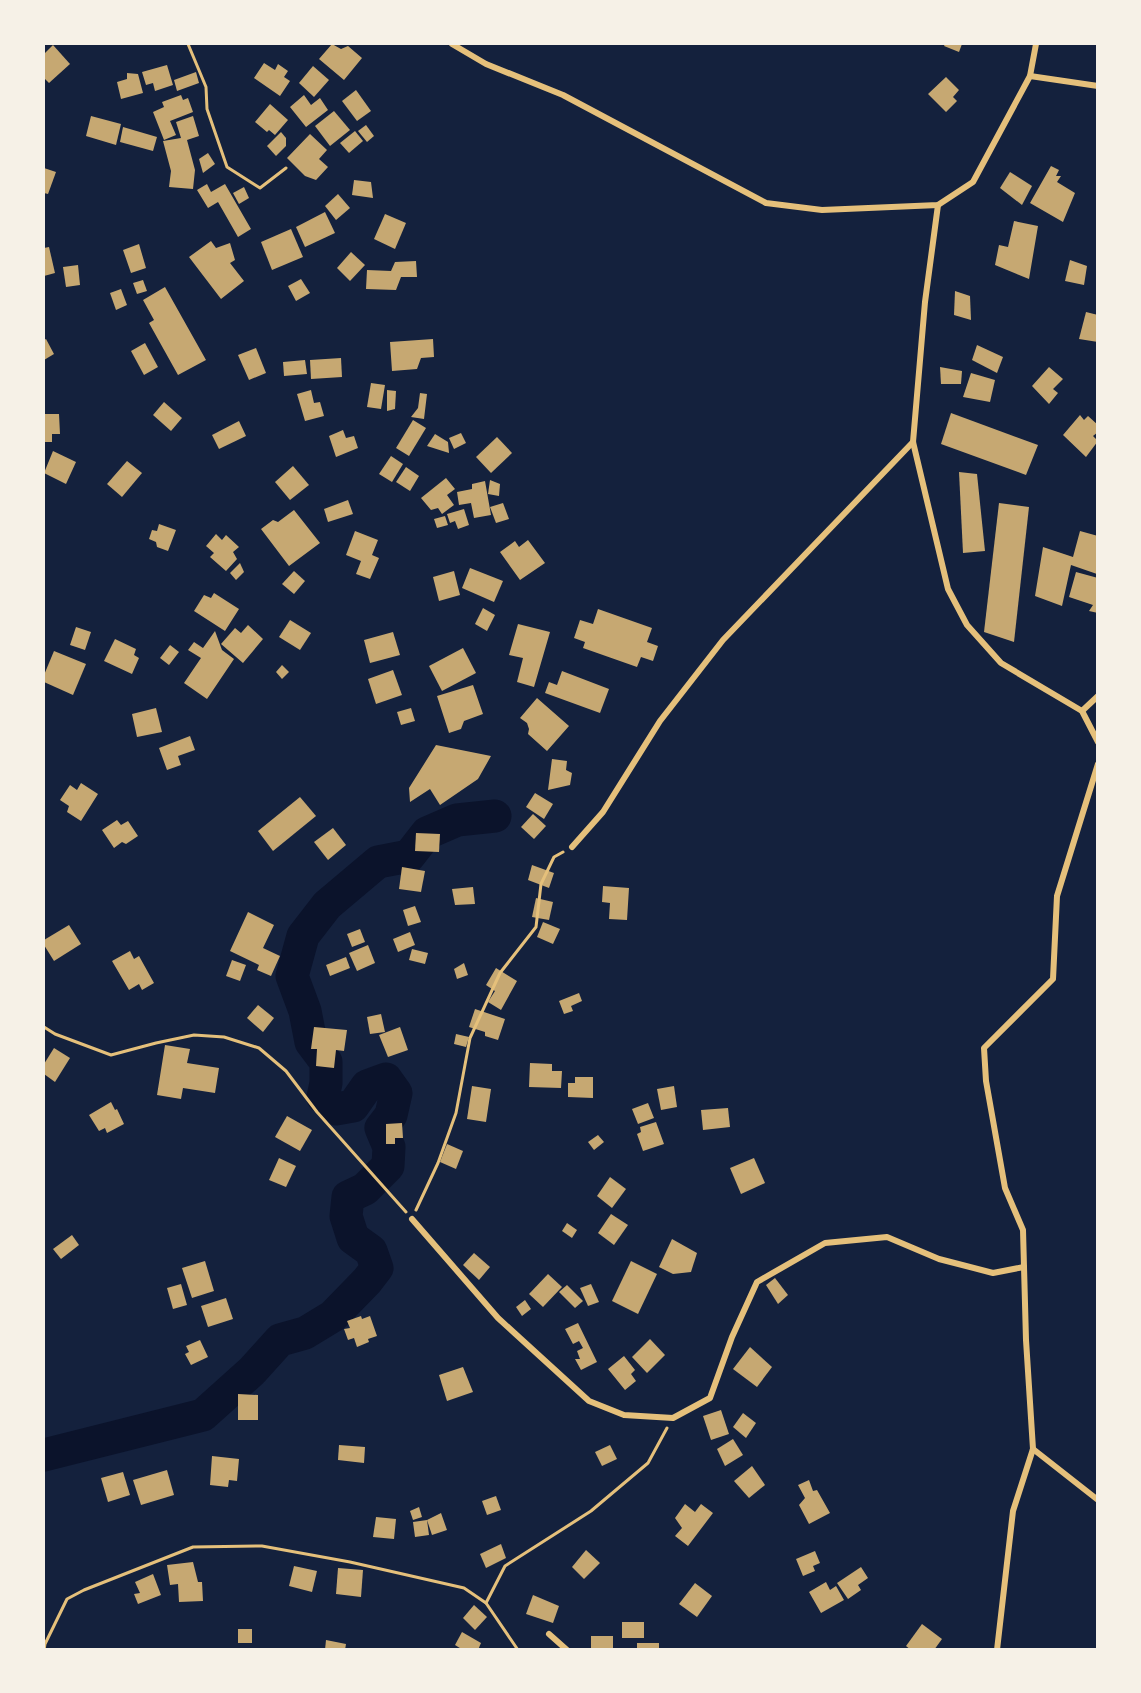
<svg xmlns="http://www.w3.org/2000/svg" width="1141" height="1693" font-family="Raleway,sans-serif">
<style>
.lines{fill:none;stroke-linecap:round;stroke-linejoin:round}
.river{stroke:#0b132b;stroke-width:33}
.building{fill:#c6a872}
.path{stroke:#e5c07b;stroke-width:3}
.minor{stroke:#e5c07b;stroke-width:6}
</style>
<rect width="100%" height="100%" fill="#14213d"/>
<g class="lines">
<path class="river" d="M44 1455 203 1415 252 1371 280 1340 305 1333 333 1316 367 1281 377 1268 371 1251 353 1238 346 1216 348 1197 365 1189 388 1166 389 1147 381 1128 391 1115 396 1093 386 1079 367 1086 353 1106 336 1109 323 1097 326 1083V1062L311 1042 305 1011 292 976 303 936 327 905 378 862 409 856 427 833 457 820 495 816"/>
</g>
<g class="building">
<path d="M332 44 341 49 348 46 362 58 344 80 319 59Z"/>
<path d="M945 44H962L959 52 944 46Z"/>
<path d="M53 45 70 64 49 83 44 78V54Z"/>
<path d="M264 63 275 70 278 64 288 71 284 77 290 81 280 96 254 78Z"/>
<path d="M167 65 173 85 155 91 153 83 146 85 142 72Z"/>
<path d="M313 66 329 80 314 97 299 83Z"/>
<path d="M196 72 199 83 177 91 174 80Z"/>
<path d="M127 73 138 74 143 93 121 99 117 82 127 79Z"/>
<path d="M946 77 959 90 953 97 957 101 946 112 928 94Z"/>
<path d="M356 90 371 111 357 121 342 101Z"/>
<path d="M181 95 183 100 188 98 193 112 170 121 176 135 164 140 153 112 164 107 162 102Z"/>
<path d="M304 95 311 105 320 98 328 110 306 127 290 107Z"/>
<path d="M270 104 288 120 275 135 269 130 267 132 255 122Z"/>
<path d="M334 111 350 130 330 146 315 126Z"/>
<path d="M91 116 121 124 116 145 86 136Z"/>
<path d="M193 116 199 136 187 140 195 170 193 189 169 187 171 171 163 141 181 138 176 122Z"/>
<path d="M366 125 374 136 367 142 358 131Z"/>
<path d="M123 127 157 137 153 151 120 142Z"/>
<path d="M355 131 363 141 349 153 340 143Z"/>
<path d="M281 132 286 138V146L276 156 267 146Z"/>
<path d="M310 134 327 150 319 159 328 167 316 180 305 176 287 158Z"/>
<path d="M208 153 215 164 203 173 199 159Z"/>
<path d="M1051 166 1059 170 1056 176H1061L1057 182 1075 193 1063 222 1030 203Z"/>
<path d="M44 168 56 172 48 194 44 193Z"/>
<path d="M1010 172 1032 186 1022 205 1000 188Z"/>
<path d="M354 180 371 182 373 198 352 195Z"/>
<path d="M207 184 211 192 225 184 251 229 238 237 218 202 208 208 197 190Z"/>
<path d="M244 187 249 198 239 204 233 193Z"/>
<path d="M338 194 350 208 336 220 325 206Z"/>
<path d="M325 212 335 233 305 247 296 227Z"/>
<path d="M385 214 406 223 395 249 374 239Z"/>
<path d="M1014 221 1038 226 1029 279 995 265 999 245 1008 247Z"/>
<path d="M291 229 303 257 272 270 261 242Z"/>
<path d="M211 241 216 248 230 243 235 260 230 263 244 281 221 299 189 257Z"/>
<path d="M139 244 146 268 131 273 123 250Z"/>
<path d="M49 247 55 273 44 276V248Z"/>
<path d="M351 252 365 265 350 281 337 268Z"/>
<path d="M1070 260 1087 266 1084 285 1065 281Z"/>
<path d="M416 261 417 277H401L396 290 366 289 367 270 391 271 395 262Z"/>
<path d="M78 265 80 285 66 287 63 267Z"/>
<path d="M301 279 310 293 296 301 288 286Z"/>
<path d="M143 280 147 291 137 294 133 283Z"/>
<path d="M165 287 206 360 178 375 149 323 154 320 143 300Z"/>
<path d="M121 289 127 305 116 310 110 293Z"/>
<path d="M955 291 970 296 971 320 954 315Z"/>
<path d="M1086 312 1098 315V342L1079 339Z"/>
<path d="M46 339 54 354 44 360V340Z"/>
<path d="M433 339 434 357 421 358 417 369 392 371 390 342Z"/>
<path d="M145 343 158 367 144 375 131 351Z"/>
<path d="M977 345 1003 357 997 373 972 360Z"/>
<path d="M256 348 266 373 249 380 238 355Z"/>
<path d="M341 358 342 377 311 379 310 360Z"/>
<path d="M305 360 307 374 284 376 283 362Z"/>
<path d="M940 367 962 371 961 384H941Z"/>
<path d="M1049 367 1063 379 1053 389 1058 393 1049 404 1032 386Z"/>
<path d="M971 373 995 380 990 402 963 397Z"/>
<path d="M371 383 385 385 381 409 367 407Z"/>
<path d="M311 390 314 403 320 402 324 416 305 421 297 394Z"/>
<path d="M387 390 396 391 395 409 387 411Z"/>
<path d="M420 393 427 394 424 419 411 417 418 408Z"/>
<path d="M164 402 182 418 171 431 153 415Z"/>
<path d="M951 413 1038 445 1026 475 941 444Z"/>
<path d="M44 414H59L60 434H52V442H44Z"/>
<path d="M1080 415 1084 420 1088 416 1098 425V432L1093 436 1098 441 1086 457 1063 435Z"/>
<path d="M413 420 426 428 409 456 396 448Z"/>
<path d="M239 421 246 436 219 449 212 435Z"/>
<path d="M343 430 346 438 354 436 358 448 336 457 329 436Z"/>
<path d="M461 433 466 443 454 449 449 438Z"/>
<path d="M435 434 448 442 449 453 427 446Z"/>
<path d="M497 437 512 453 491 473 476 457Z"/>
<path d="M53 451 76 462 66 484 44 473Z"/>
<path d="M391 456 403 464 392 482 379 474Z"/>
<path d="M127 461 142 473 122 497 107 484Z"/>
<path d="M293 466 309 485 290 500 275 482Z"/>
<path d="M406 467 419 476 410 491 396 482Z"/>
<path d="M959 472 977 474 985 551 963 553Z"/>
<path d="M446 478 455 489 447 495 454 505 442 514 438 508 431 510 421 498Z"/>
<path d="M490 480 500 484 499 496 488 494Z"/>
<path d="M485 481 491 515 474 518 471 503 459 505 457 492 472 489V484Z"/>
<path d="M348 500 353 514 328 522 324 509Z"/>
<path d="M503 503 509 519 496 523 490 507Z"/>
<path d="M999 503 1029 507 1014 642 984 632Z"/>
<path d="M464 509 469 525 458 529 455 521 450 523 447 514Z"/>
<path d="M294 510 320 543 289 566 261 529 273 520 278 522Z"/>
<path d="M445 516 448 525 437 528 434 519Z"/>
<path d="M159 524 176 530 168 551 157 547 156 542 149 539 152 530 157 531Z"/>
<path d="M355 531 378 540 372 555 379 558 370 579 356 574 361 561 346 555Z"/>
<path d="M1080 531 1098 536 1097 574 1071 565 1062 606 1035 596 1043 547 1073 557Z"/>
<path d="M216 534 222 540 226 535 239 547 233 552 237 559 226 571 210 557 214 553 206 546Z"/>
<path d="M528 540 545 563 520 580 500 552 515 541 519 547Z"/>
<path d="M240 563 244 572 236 580 230 573Z"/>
<path d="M470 568 503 581 494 602 462 588Z"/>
<path d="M294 571 305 581 294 594 282 584Z"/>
<path d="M454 571 460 595 439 601 433 577Z"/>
<path d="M1076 572 1098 578V613L1089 611 1093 605 1069 597Z"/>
<path d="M214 593 239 609 225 631 194 611 204 595 211 598Z"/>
<path d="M483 608 495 615 487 631 475 624Z"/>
<path d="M598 609 652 628 647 642 658 646 653 661 641 657 637 667 583 648 585 642 574 638 580 620 593 624Z"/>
<path d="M290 620 311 633 300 650 279 637Z"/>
<path d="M518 624 550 632 534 687 517 682 523 658 509 655Z"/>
<path d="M248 625 263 639 243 663 221 644 235 628 241 633Z"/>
<path d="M76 627 91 632 85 650 70 645Z"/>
<path d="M215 631 222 650 234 659 207 699 184 683 201 658 188 650 194 642 203 648Z"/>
<path d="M393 632 400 655 370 663 364 640Z"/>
<path d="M115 639 136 649 134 655 139 658 132 674 104 661Z"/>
<path d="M170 645 179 652 169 665 160 658Z"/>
<path d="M463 648 476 673 442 691 429 666Z"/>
<path d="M54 651 86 664 73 695 44 682V675Z"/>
<path d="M282 665 289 672 282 679 276 672Z"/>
<path d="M393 670 402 695 376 704 368 679Z"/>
<path d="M562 671 609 689 600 713 545 693 549 682 557 685Z"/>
<path d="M473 685 483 714 464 721 461 729 449 733 437 696Z"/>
<path d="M537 698 569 726 547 751 528 734 529 729 527 723 520 718Z"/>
<path d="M156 708 162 732 137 737 132 714Z"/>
<path d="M411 708 415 721 401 725 397 712Z"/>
<path d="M190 736 195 750 178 756 181 765 167 770 159 748Z"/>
<path d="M436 745 491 756 478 779 440 805 430 789 410 802 409 788Z"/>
<path d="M552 759 567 761 566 770 572 773 570 785 548 790Z"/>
<path d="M81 783 98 794 81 821 67 812 69 806 60 800 70 785 77 790Z"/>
<path d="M535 793 553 804 544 819 526 807Z"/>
<path d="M300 797 316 816 273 851 258 831Z"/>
<path d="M533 814 546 826 534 839 521 827Z"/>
<path d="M117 820 121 825 128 821 138 836 126 844 122 842 114 848 102 830Z"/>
<path d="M333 828 346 845 328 860 314 842Z"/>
<path d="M416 833 440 834 439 852 415 851Z"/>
<path d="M532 865 554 873 549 888 528 880Z"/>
<path d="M402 867 425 871 421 892 399 889Z"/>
<path d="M603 886 629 888 627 920 609 919 610 903 602 902Z"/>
<path d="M473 887 475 904 455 905 452 889Z"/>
<path d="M536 898 553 902 549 920 532 917Z"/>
<path d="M415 906 421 922 408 926 403 910Z"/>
<path d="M248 912 274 925 263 948 280 956 271 976 257 970 259 965 230 951Z"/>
<path d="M543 922 560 929 553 944 537 937Z"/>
<path d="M69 925 81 944 54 961 44 945V940Z"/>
<path d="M360 929 365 942 352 947 347 934Z"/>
<path d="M410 932 415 945 398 952 393 939Z"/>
<path d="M368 945 375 963 357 971 349 953Z"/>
<path d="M412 949 428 953 425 964 409 960Z"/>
<path d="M130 951 134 959 139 956 154 983 142 990 139 984 129 990 112 961Z"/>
<path d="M346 957 350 968 330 976 326 965Z"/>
<path d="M232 960 246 965 240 981 226 976Z"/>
<path d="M464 963 468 975 457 979 454 969Z"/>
<path d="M496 968 517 981 501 1010 488 1002 495 991 486 985Z"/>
<path d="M579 993 582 1001 571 1006 573 1011 564 1014 559 1001Z"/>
<path d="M258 1005 274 1018 263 1032 247 1018Z"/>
<path d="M475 1009 505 1019 498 1040 485 1036V1032L469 1027Z"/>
<path d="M381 1014 385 1032 370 1034 367 1017Z"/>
<path d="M314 1027 347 1030 344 1051 336 1050 334 1068 316 1066 317 1049H311Z"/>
<path d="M400 1027 408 1050 388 1057 379 1035Z"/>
<path d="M456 1034 469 1037 466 1047 454 1044Z"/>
<path d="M165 1045 190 1049 187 1063 219 1068 215 1093 183 1088 181 1099 157 1095Z"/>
<path d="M54 1048 70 1058 55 1082 44 1074V1064Z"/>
<path d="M530 1063 552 1064V1071H562L561 1088 529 1087Z"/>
<path d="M575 1077H593V1098L568 1097V1083H575Z"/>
<path d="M472 1086 491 1089 486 1122 467 1119Z"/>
<path d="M674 1086 677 1107 661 1110 657 1089Z"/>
<path d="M111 1102 115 1110 117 1109 124 1124 107 1133 105 1128 99 1131 89 1115Z"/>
<path d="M648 1103 654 1118 638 1124 632 1109Z"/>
<path d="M728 1108 730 1127 703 1130 701 1110Z"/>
<path d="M287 1116 312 1130 300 1151 275 1137Z"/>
<path d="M656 1122 664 1144 643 1151 637 1134 641 1132 640 1127Z"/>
<path d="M402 1123 403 1138H395V1144H386V1124Z"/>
<path d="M598 1135 604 1142 594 1150 588 1142Z"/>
<path d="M447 1144 463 1151 456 1169 440 1162Z"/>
<path d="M279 1158 296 1166 286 1187 269 1180Z"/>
<path d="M754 1158 765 1183 741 1194 730 1168Z"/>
<path d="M610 1177 626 1189 612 1208 597 1196Z"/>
<path d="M611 1214 628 1225 614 1245 598 1233Z"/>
<path d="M567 1223 577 1230 572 1238 562 1231Z"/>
<path d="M72 1235 79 1245 61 1259 53 1249Z"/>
<path d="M672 1239 697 1253 691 1272 673 1274 659 1267Z"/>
<path d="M474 1253 490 1267 479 1280 463 1265Z"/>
<path d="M205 1261 214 1291 192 1298 182 1268Z"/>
<path d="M631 1261 657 1274 638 1314 612 1301Z"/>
<path d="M548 1274 562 1287 543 1307 529 1294Z"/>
<path d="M775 1278 788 1295 778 1304 766 1285Z"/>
<path d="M181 1284 187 1305 173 1309 167 1288Z"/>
<path d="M591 1284 599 1302 588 1306 580 1288Z"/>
<path d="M567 1285 583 1301 575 1308 559 1292Z"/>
<path d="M226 1298 233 1319 208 1327 201 1306Z"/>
<path d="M525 1300 531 1309 522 1316 516 1307Z"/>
<path d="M361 1316 362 1319 370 1316 377 1336 368 1339 369 1342 357 1347 354 1338 348 1340 344 1329 350 1328 347 1321Z"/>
<path d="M578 1323 597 1362 581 1370 575 1359H580L577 1351 583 1348 579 1341 573 1344 565 1329Z"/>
<path d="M650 1339 665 1355 647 1373 632 1357Z"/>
<path d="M200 1340 208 1357 191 1365 185 1354 189 1352 186 1346Z"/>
<path d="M750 1347 772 1367 757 1387 733 1369Z"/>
<path d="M624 1356 635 1370 631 1374 636 1381 625 1390 608 1369Z"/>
<path d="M463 1367 473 1392 447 1401 439 1375Z"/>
<path d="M238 1394 258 1395V1420H238Z"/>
<path d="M721 1410 729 1434 711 1440 703 1416Z"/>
<path d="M743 1413 756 1423 746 1438 733 1427Z"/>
<path d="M733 1439 743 1455 725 1466 717 1449Z"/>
<path d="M339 1445 365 1447 364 1463 338 1460Z"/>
<path d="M610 1445 617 1459 602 1466 595 1452Z"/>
<path d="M212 1456 239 1459 237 1481 229 1480 228 1487 210 1485Z"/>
<path d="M752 1466 765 1485 749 1498 734 1481Z"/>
<path d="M167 1470 174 1495 141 1505 133 1480Z"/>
<path d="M123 1472 130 1495 108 1502 101 1478Z"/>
<path d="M809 1480 813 1491 817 1490 830 1513 809 1524 799 1505 805 1498 798 1485Z"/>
<path d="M496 1496 501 1510 487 1515 482 1501Z"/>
<path d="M685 1504 695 1512 701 1504 713 1513 688 1546 675 1536 682 1528 675 1518Z"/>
<path d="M419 1507 422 1517 413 1520 410 1511Z"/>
<path d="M441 1513 447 1530 432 1535 427 1520 429 1535 415 1537 413 1522 427 1520Z"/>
<path d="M376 1517 396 1519 394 1539 373 1537Z"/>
<path d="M501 1544 506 1558 486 1568 480 1554Z"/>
<path d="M586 1550 600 1563 584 1579 572 1567Z"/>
<path d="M815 1551 820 1563 813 1566 815 1571 803 1576 796 1559Z"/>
<path d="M193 1562 198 1582H202L203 1601 179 1602 178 1584 170 1585 167 1565Z"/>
<path d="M294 1566 317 1571 312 1592 289 1586Z"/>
<path d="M861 1567 868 1578 858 1585 861 1590 848 1599 837 1583Z"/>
<path d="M338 1568 363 1570 361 1597 336 1594Z"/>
<path d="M153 1574 161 1595 138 1604 134 1594 140 1593 135 1582Z"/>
<path d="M826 1582 830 1590 836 1586 844 1600 821 1613 809 1592Z"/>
<path d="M695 1583 712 1596 697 1617 679 1604Z"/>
<path d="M533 1595 559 1606 553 1623 526 1614Z"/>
<path d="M474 1605 487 1617 475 1630 463 1618Z"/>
<rect x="622" y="1622" width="22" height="16"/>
<path d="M922 1624 942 1639 934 1650H911L906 1646Z"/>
<rect x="238" y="1629" width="14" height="14"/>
<path d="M462 1632 481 1643 478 1650H463L455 1645Z"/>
<rect x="591" y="1636" width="22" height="14"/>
<path d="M326 1640 346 1644 345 1650H325Z"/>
<rect x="637" y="1643" width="22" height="7"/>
</g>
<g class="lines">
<g class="path">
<path d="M188 44 206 87 207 109 227 167 260 188 286 168"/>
<path d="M44 1027 55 1034 111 1055 156 1043 194 1035 224 1037 259 1048 286 1071 317 1112 406 1212"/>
<path d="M416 1210 438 1163 456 1113 470 1038 500 973 536 927 541 884 554 857 563 852"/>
<path d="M486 1603 518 1650"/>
<path d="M44 1650 45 1644 67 1599 84 1590 193 1547 262 1546 350 1562 464 1588 486 1603 505 1566 591 1511 648 1463 667 1428"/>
</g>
<g class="minor">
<path d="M452 44 486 64 563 95 766 203 822 210 938 205 973 182 1030 76 1036 44"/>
<path d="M1030 76 1098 86"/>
<path d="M938 205 925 302 913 442 948 589 967 625 1001 663 1082 711 1098 742"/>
<path d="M1082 711 1098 696"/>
<path d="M572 847 603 812 660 721 723 640 913 442"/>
<path d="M412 1219 498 1318 589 1401 624 1415 673 1418 710 1398 732 1337 757 1282 825 1243 887 1237 939 1259 993 1273 1024 1267"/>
<path d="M1033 1449 1098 1500"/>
<path d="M549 1634 567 1650"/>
<path d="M997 1650 1013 1511 1033 1449 1026 1340 1023 1230 1005 1188 986 1081 984 1048 1053 979 1057 896 1098 764"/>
</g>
</g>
<rect width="1141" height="1693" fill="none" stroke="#f6f1e7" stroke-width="90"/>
</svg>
